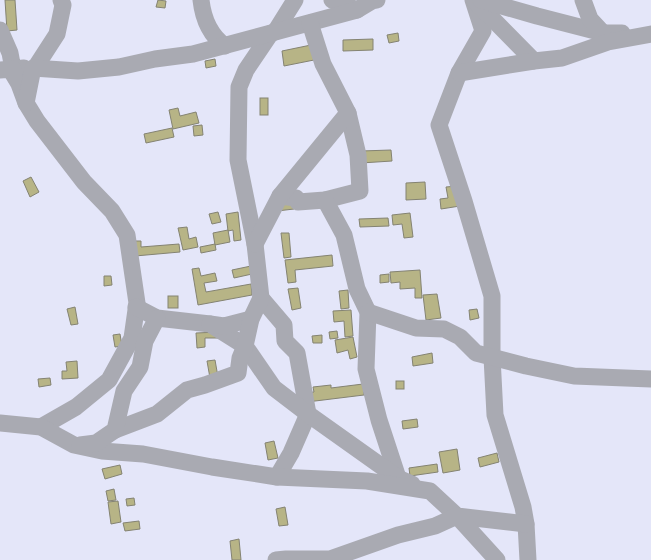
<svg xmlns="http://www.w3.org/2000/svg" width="651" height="560" font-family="Lora,serif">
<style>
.building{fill:#b7b486;stroke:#848372}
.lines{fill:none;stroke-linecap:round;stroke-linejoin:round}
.minor{stroke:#a9aab2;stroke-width:17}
</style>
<rect width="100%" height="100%" fill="#e4e6f9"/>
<g class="building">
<path d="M5 0H15L17 30 7 31Z"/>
<path d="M158 0 166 1 165 8 156 7Z"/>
<path d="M398 33 399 41 389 43 387 35Z"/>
<path d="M373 39V50L343 51V40Z"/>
<path d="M311 45 314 60 284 66 282 51Z"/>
<path d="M215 59 216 66 206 68 205 61Z"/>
<rect x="260" y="98" width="8" height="17"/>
<path d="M178 108 180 116 196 112 199 123 173 129 169 110Z"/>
<path d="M202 125 203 135 194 136 193 126Z"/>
<path d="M172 128 174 137 146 143 144 134Z"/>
<path d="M391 150 392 161 361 163V151Z"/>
<path d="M31 177 39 192 30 197 23 181Z"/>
<path d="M425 182 426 199 406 200V183Z"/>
<path d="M457 186 460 206 441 209 440 199 448 198 446 187Z"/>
<path d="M293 202 294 209 277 211 276 204Z"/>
<path d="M218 212 221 222 212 224 209 214Z"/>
<path d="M238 212 241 240 234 241 233 230 228 231 226 214Z"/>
<path d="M410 213 413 237 404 238 402 224 393 225 392 215Z"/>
<path d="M388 218 389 226 360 227 359 219Z"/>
<path d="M187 227 189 239 196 237 198 247 183 250 178 228Z"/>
<path d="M228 230 230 242 215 245 213 233Z"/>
<path d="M281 233H289L291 257 284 258Z"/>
<path d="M134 241H141V247L179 244 180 252 135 256Z"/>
<path d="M215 244 216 250 201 253 200 247Z"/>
<path d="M332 255 333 266 295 270 296 282 288 283 285 260Z"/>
<path d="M251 266 252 274 234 278 232 270Z"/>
<path d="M199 268 201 276 215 273 217 281 204 283 206 292 251 284 252 295 198 305 192 269Z"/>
<path d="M420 270 422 298H415V288L400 289V282L391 283 390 272Z"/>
<path d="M389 274V282L380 283V275Z"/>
<path d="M104 276H111L112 285 104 286Z"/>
<path d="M298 288 301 308 292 310 288 289Z"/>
<path d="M348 290 349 308 341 309 339 291Z"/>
<path d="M437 294 441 318 426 320 423 295Z"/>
<rect x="168" y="296" width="10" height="12"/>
<path d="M75 307 78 324 71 325 67 309Z"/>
<path d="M477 309 479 318 470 320 469 310Z"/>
<path d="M351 310 353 336 345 337 344 321 334 322 333 311Z"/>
<path d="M337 331 338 338 330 339 329 332Z"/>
<path d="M218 332V338H205V347L197 348 196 333Z"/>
<path d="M120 334 122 346 115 347 113 335Z"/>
<path d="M322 335V343H313L312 336Z"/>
<path d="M353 337 357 357 350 359 348 350 337 353 335 340Z"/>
<path d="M432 353 433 363 413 366 412 357Z"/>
<path d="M215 360 218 377 210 378 207 361Z"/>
<path d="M77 361 78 378 62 379V371H67L66 362Z"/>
<path d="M50 378 51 385 39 387 38 379Z"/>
<rect x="396" y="381" width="8" height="8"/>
<path d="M363 384 364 395 307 402 305 393 314 392 313 387 331 385V388Z"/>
<path d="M417 419 418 427 403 429 402 421Z"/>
<path d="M274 441 278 458 268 460 265 443Z"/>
<path d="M457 449 460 470 443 473 439 452Z"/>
<path d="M497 453 499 462 480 467 478 458Z"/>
<path d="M437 464 438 472 410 476 409 468Z"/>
<path d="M120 465 122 474 105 479 102 469Z"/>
<path d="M114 489 116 500 108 501 106 491Z"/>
<path d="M134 498 135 505 127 506 126 499Z"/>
<path d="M118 501 121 522 111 524 108 502Z"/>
<path d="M285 507 288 525 279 526 276 509Z"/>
<path d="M139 521 140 529 125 531 123 523Z"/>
<path d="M239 539 241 560H232L230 541Z"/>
</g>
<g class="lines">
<g class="minor">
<path d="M201 0C203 18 210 35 225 46"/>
<path d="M332 0 357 10"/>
<path d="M473 0 483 31 459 73 439 125 464 201 492 296V357L495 415 523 507 526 524 528 560"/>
<path d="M474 0 534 61"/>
<path d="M481 0 537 16 603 33H622"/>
<path d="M583 0 590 19 603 33"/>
<path d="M0 30 10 53 13 69 24 68"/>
<path d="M275 32 295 0"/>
<path d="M271 33 246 70 239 87 238 160 255 244 261 298 284 325 285 341 297 353 308 414 291 453 277 477"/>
<path d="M35 68 57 34 63 5 61 0"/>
<path d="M0 70 13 69V74L19 84 26 103 37 121 84 182 112 211 127 235 137 303 132 338 109 380 76 407 41 427"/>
<path d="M459 73 534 61 562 58 608 42 651 34"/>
<path d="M26 103 33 68 78 71 119 67 155 59 193 54 357 10 372 1 377 0"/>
<path d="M280 196 296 198 298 202 325 200 360 191 358 155 348 113"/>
<path d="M325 200 344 235 357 289 368 312 366 369 379 420 398 478"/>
<path d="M255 244 280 196 348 113 323 64 310 23"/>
<path d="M136 307 157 318 210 324 245 346 274 388 308 414 398 478 412 484"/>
<path d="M368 312 416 328 444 329 460 337 476 353 526 366 574 376 651 379"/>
<path d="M210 324 224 326 251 319"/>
<path d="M0 423 41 427 74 445 102 451 143 454 212 467 277 477 367 481 430 491 457 516 526 524"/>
<path d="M115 430 157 414 187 390 205 385 238 373 240 358 245 346 251 319 261 298"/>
<path d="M80 445 96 443 115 430 124 391 140 367 145 341 157 318"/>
<path d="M276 560 286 559H330L398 535 435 526 457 516 497 560"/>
</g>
</g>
</svg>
